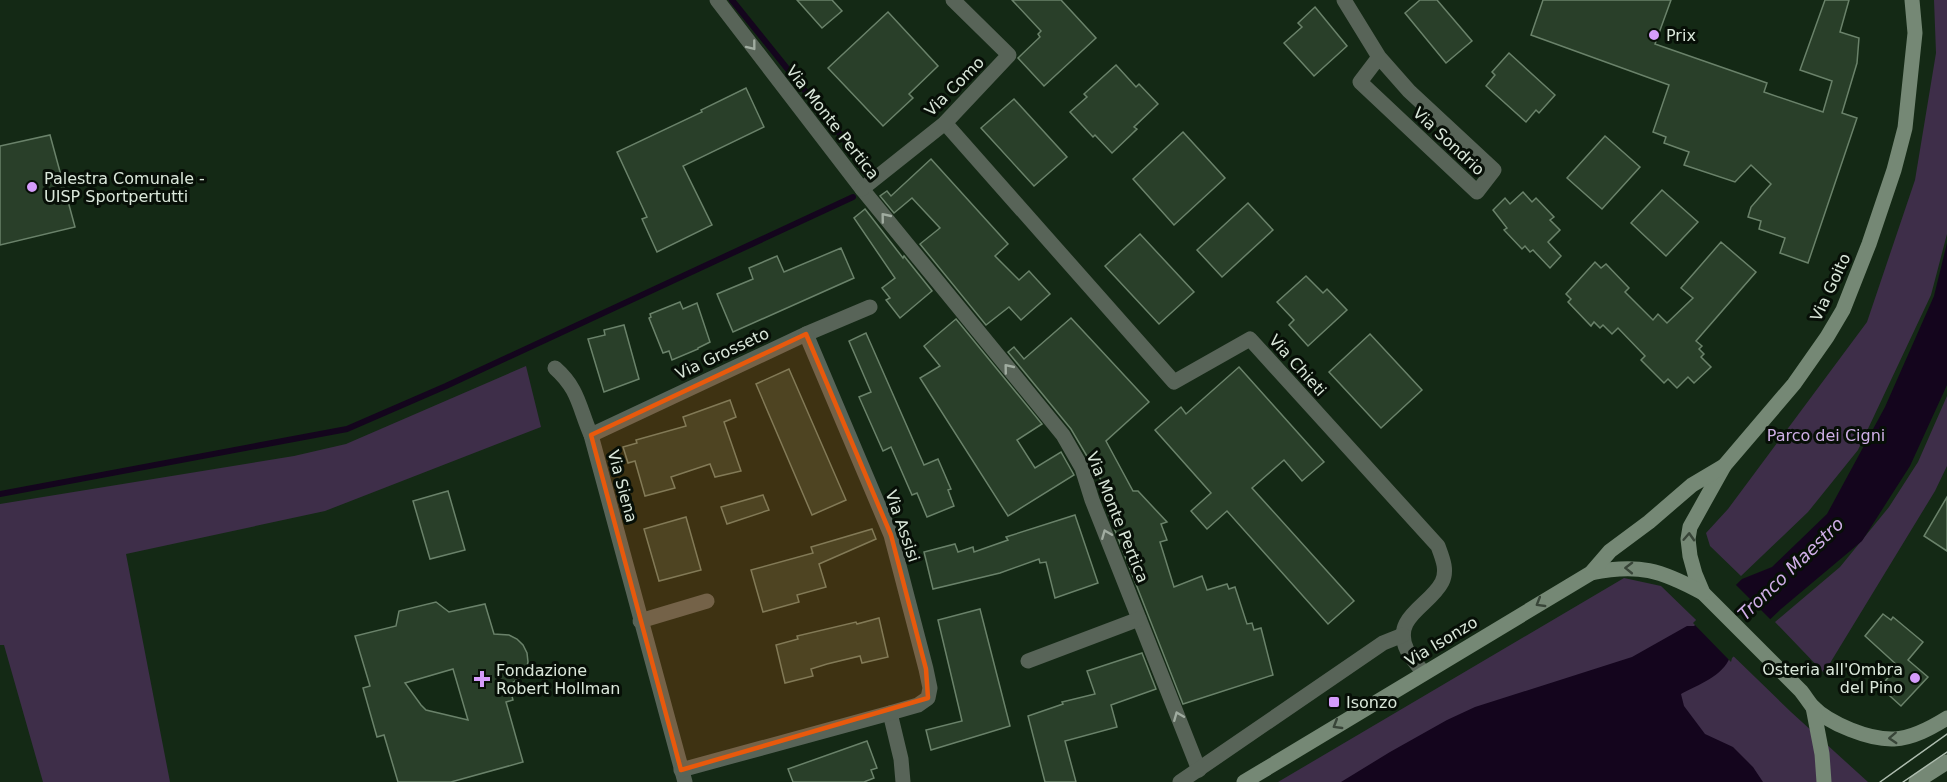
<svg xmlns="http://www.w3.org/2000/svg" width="1947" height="782" font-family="'DejaVu Sans',sans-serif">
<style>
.green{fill:#3e2e49}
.water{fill:#14051d}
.pier{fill:#142915}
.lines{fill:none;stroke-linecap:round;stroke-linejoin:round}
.stream{stroke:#14051d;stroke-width:6}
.building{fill:#293f29;stroke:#6a826a;stroke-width:1.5;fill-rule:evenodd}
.minor{stroke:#586458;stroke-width:15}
.secondary{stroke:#758875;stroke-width:15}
.tram{stroke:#aebdaf;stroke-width:1.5}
.oneway{stroke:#a0aca0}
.oneway2{stroke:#384538}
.marked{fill:#e8590c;fill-opacity:0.2;stroke:#e8590c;stroke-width:4.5;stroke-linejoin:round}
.poi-dot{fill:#d59cfb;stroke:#070f07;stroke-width:2}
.labels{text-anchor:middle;stroke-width:6;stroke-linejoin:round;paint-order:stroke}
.poi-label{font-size:16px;fill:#dae7da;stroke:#070f07;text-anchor:start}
.street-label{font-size:16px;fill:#dae7da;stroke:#070f07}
.park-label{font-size:16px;fill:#cfafe6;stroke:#070f07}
.water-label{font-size:18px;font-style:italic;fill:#d0afe7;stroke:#070f07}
</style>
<rect width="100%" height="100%" fill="#142915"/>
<g class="green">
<path d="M1934 0H1947V234L1931 295 1858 450 1808 512 1741 576 1710 546 1706 533 1728 509 1867 322 1915 180 1936 53Z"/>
<path d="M526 366 541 427 325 511 126 554 170 782H43L4 645H0V504L294 456 346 444Z"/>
<path d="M1947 396V466L1935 491 1824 673 1775 622 1840 567 1889 507 1918 462Z"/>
<path d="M1624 578 1661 586 1791 712 1868 782H1278Z"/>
</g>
<path class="water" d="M1947 243V385L1910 466 1862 541 1781 609 1730 657C1723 676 1698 685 1681 694L1684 706 1705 734 1733 747 1753 767 1763 782H1341L1390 752 1447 720 1475 707 1632 657 1687 626H1694L1742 579 1772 567 1827 514 1885 407 1934 296Z"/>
<path class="pier" d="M1734 583 1772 621 1732 658 1731 662 1693 623Z"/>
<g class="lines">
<g class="stream">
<path d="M732 0 847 143"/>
<path d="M0 494 347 429 446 386 853 197"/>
</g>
</g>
<g class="building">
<path d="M797 0H832L842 11 822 28Z"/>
<path d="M1012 0H1061L1096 38 1044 86 1018 58 1040 37 1038 34 1041 31Z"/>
<path d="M1420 0H1437L1472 41 1446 63 1405 13Z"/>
<path d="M1543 0H1671L1655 44 1767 83 1764 92 1823 112 1832 81 1800 70 1825 0H1849L1840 32 1859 38 1857 63 1842 113 1857 118 1808 263 1780 253 1785 238 1759 229 1761 221 1748 217 1751 207 1771 184 1751 165 1735 182 1684 165 1689 152 1664 143 1666 137 1653 132 1669 85 1531 35Z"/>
<path d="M1315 7 1347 46 1314 76 1284 43 1302 27 1298 23Z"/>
<path d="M888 12 938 66 909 94 913 98 883 126 828 68Z"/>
<path d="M1509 53 1555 95 1539 113 1536 110 1526 122 1486 86 1495 75 1492 72Z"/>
<path d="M1116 65 1136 87 1139 84 1158 104 1134 127 1137 129 1112 153 1095 135 1093 137 1070 112 1087 97 1084 94Z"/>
<path d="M746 88 764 127 683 166 712 225 657 252 642 219 647 217 617 152 702 112 701 110Z"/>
<path d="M1014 99 1067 157 1034 186 981 128Z"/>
<path d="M1183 132 1225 178 1174 225 1133 179Z"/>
<path d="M50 135 75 227 0 245V146Z"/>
<path d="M1605 136 1640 167 1602 209 1567 178Z"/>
<path d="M931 159 1008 244 995 256 1019 280 1029 271 1050 294 1021 320 1009 307 986 325 920 244 940 228 912 198 894 213 880 196 887 191 891 196Z"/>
<path d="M1662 190 1698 222 1666 256 1631 223Z"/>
<path d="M1523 192 1532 202 1536 198 1554 217 1550 220 1560 230 1548 242 1561 256 1550 268 1533 250 1530 252 1525 246 1522 249 1504 230 1507 228 1493 210 1505 198 1510 204Z"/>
<path d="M1248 203 1273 230 1222 277 1197 250Z"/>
<path d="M865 209 903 258 904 256 932 291 900 318 886 300 890 298 882 288 895 278 854 218Z"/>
<path d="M1140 234 1194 292 1159 324 1105 266Z"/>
<path d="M1721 242 1756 272 1696 341 1702 346 1699 349 1704 354 1701 357 1711 367 1694 383 1688 377 1677 388 1668 379 1664 383 1641 360 1645 356 1618 328 1612 334 1603 325 1600 328 1594 322 1591 326 1568 302 1571 299 1566 294 1595 262 1601 268 1606 264 1629 288 1625 292 1653 320 1658 314 1667 323 1693 298 1681 288Z"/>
<path d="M841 248 854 278 733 332 717 294 753 279 749 268 777 256 784 272Z"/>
<path d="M1306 276 1323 293 1327 289 1347 310 1308 346 1289 325 1294 320 1277 302Z"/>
<path d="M680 302 683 309 697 303 710 342 698 348V349L672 360 669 351 663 353 649 318 651 317 650 314Z"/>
<path d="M1071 318 1149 402 1106 441 1133 491H1138L1167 522 1161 524 1167 540 1160 542 1174 587 1202 576 1207 590 1227 584 1229 589 1235 587 1247 624 1252 623 1254 630 1261 628 1273 675 1183 704 1105 505 1114 502 1071 429 1008 352 1014 347 1024 359Z"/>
<path d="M956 319 1042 424 1017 440 1035 468 1061 452 1074 475 1008 516 920 378 940 366 924 346Z"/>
<path d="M624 325 639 379 604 392 588 339 605 335 604 330Z"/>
<path d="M866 333 924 465 938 459 951 489 948 490 954 506 927 517 917 493 912 495 891 447 883 451 859 397 871 392 849 341Z"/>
<path d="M1370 334 1422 390 1381 428 1329 372Z"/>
<path d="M1239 367 1324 462 1302 481 1284 460 1252 488 1354 601 1328 624 1227 511 1207 529 1191 511 1211 493 1155 430 1181 407 1186 414Z"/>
<path d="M789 369 846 500 812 515 756 384Z"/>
<path d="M730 400 736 417 724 422 741 471 715 477 710 464 671 477 675 488 645 496 635 461 628 463 623 447 637 443 636 440 686 426 683 417Z"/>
<path d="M448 491 465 550 430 559 413 501Z"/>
<path d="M763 495 769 510 727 524 721 507Z"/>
<path d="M1947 497V551L1924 536Z"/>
<path d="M1075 515 1098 583 1055 598 1046 562 1040 563 1039 559 1000 573 933 589 924 552 955 544 958 552 973 547 974 552 1008 540 1006 537Z"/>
<path d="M686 517 701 570 659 581 644 529Z"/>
<path d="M872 529 876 539 819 564 826 587 797 595 799 602 763 612 751 570 813 553 811 547Z"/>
<path d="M436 602 449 612 485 604 494 634 509 635 517 639 523 645 527 653 528 662 526 670 521 677 509 685 513 700 506 702 523 762 451 782H398L384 735 377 737 363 688 370 686 355 636 396 626 399 611ZM453 669 468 720 426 710 421 705 405 683Z"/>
<path d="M980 609 1010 726 931 750 926 730 962 721 938 620Z"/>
<path d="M1883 614 1891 620 1893 617 1923 642 1908 660 1928 677 1901 706 1880 687 1898 666 1865 636Z"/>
<path d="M879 618 888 657 862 663 860 656 827 664 811 669 813 676 785 683 776 645 798 639 797 636 856 622 857 624Z"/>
<path d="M1142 653 1156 689 1111 705 1117 727 1065 741 1076 782H1045L1028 716 1063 704 1062 702 1095 694 1087 671Z"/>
<path d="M867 741 877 768 871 770 874 778 864 782H793L788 769Z"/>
</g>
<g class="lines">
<g class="minor">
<path d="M717 0 862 189 1063 435 1082 468 1092 500 1199 770"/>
<path d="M1344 0 1379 57 1409 91 1494 170 1477 192 1360 82 1379 57"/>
<path d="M945 123 1174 382 1250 339 1438 546C1442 557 1448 570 1442 582 1430 606 1391 617 1407 650 1411 658 1418 666 1424 673"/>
<path d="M862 189 945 123 1009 55 953 0"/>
<path d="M555 368C579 389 579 408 591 435L685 782"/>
<path d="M591 435 806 334 870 307"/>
<path d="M640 621 707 601"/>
<path d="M1028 661 1139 619"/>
<path d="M890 713 901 759 903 782"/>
<path d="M681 770 890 713 918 705 928 698 930 688 926 669 891 535 806 334"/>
<path d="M1180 782 1383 643 1403 635"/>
</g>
<g class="secondary">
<path d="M1724 466 1690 527 1688 539 1690 556 1695 574 1703 593 1801 691C1805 696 1808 701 1812 706 1829 724 1870 740 1894 739 1913 738 1931 728 1947 718"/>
<path d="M1591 573C1638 563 1661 570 1703 593"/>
<path d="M1813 707 1822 754 1824 782"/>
<path d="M1244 782 1591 573 1610 551 1649 522 1692 485 1724 466 1794 384 1827 337 1843 310 1869 244 1894 170 1905 128 1915 33 1912 0"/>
<path d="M1916 782 1947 762"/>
</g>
<g class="tram">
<path d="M1880 782 1947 734"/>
<path d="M1903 782 1947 752"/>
</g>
</g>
<defs><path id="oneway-chevron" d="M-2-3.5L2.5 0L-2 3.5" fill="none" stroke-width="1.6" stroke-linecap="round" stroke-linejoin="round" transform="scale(1.5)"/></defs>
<g class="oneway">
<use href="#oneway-chevron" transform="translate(752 46) rotate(52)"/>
<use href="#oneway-chevron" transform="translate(885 217) rotate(-129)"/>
<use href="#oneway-chevron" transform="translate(1008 368) rotate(-129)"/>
<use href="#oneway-chevron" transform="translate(1106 534) rotate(-112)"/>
<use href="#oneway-chevron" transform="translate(1178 716) rotate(-112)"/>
</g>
<g class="oneway2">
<use href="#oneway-chevron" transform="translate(1689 537) rotate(-87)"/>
<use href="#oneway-chevron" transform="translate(1629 568) rotate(-179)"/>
<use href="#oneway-chevron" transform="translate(1540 603) rotate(149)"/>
<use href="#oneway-chevron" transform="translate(1337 725) rotate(149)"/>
<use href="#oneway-chevron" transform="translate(1893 738) rotate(177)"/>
</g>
<path class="marked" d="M806 334 891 535 926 669 928 698 681 770 591 435Z"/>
<g class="poi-dot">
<circle cx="1654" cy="35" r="6"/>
<circle cx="32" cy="187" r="6"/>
<circle cx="1915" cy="678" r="6"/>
<path d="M479 670h6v6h6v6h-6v6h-6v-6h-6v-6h6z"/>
<rect x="1328" y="696" width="12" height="12" rx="3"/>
</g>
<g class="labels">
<g class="poi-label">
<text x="1666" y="41">Prix</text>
<text x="44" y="184">Palestra Comunale -<tspan x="44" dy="18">UISP Sportpertutti</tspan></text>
<text x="1903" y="675" text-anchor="end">Osteria all'Ombra<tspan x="1903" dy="18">del Pino</tspan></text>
<text x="496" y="676">Fondazione<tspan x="496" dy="18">Robert Hollman</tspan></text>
<text x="1346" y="708">Isonzo</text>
</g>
<g class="street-label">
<text transform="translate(954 86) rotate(-45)" y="6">Via Como</text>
<text transform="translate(833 122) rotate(52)" y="6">Via Monte Pertica</text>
<text transform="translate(1449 141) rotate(43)" y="6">Via Sondrio</text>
<text transform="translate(1830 287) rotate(-65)" y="6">Via Goito</text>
<text transform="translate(722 353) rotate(-25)" y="6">Via Grosseto</text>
<text transform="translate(1298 365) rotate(48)" y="6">Via Chieti</text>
<text transform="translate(623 486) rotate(75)" y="6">Via Siena</text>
<text transform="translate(1118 517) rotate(68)" y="6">Via Monte Pertica</text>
<text transform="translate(903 526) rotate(71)" y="6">Via Assisi</text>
<text transform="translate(1441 641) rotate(-31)" y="6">Via Isonzo</text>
</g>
<g class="park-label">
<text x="1826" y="441">Parco dei Cigni</text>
</g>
<g class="water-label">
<text transform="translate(1791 569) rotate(-44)" y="6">Tronco Maestro</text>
</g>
</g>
</svg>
